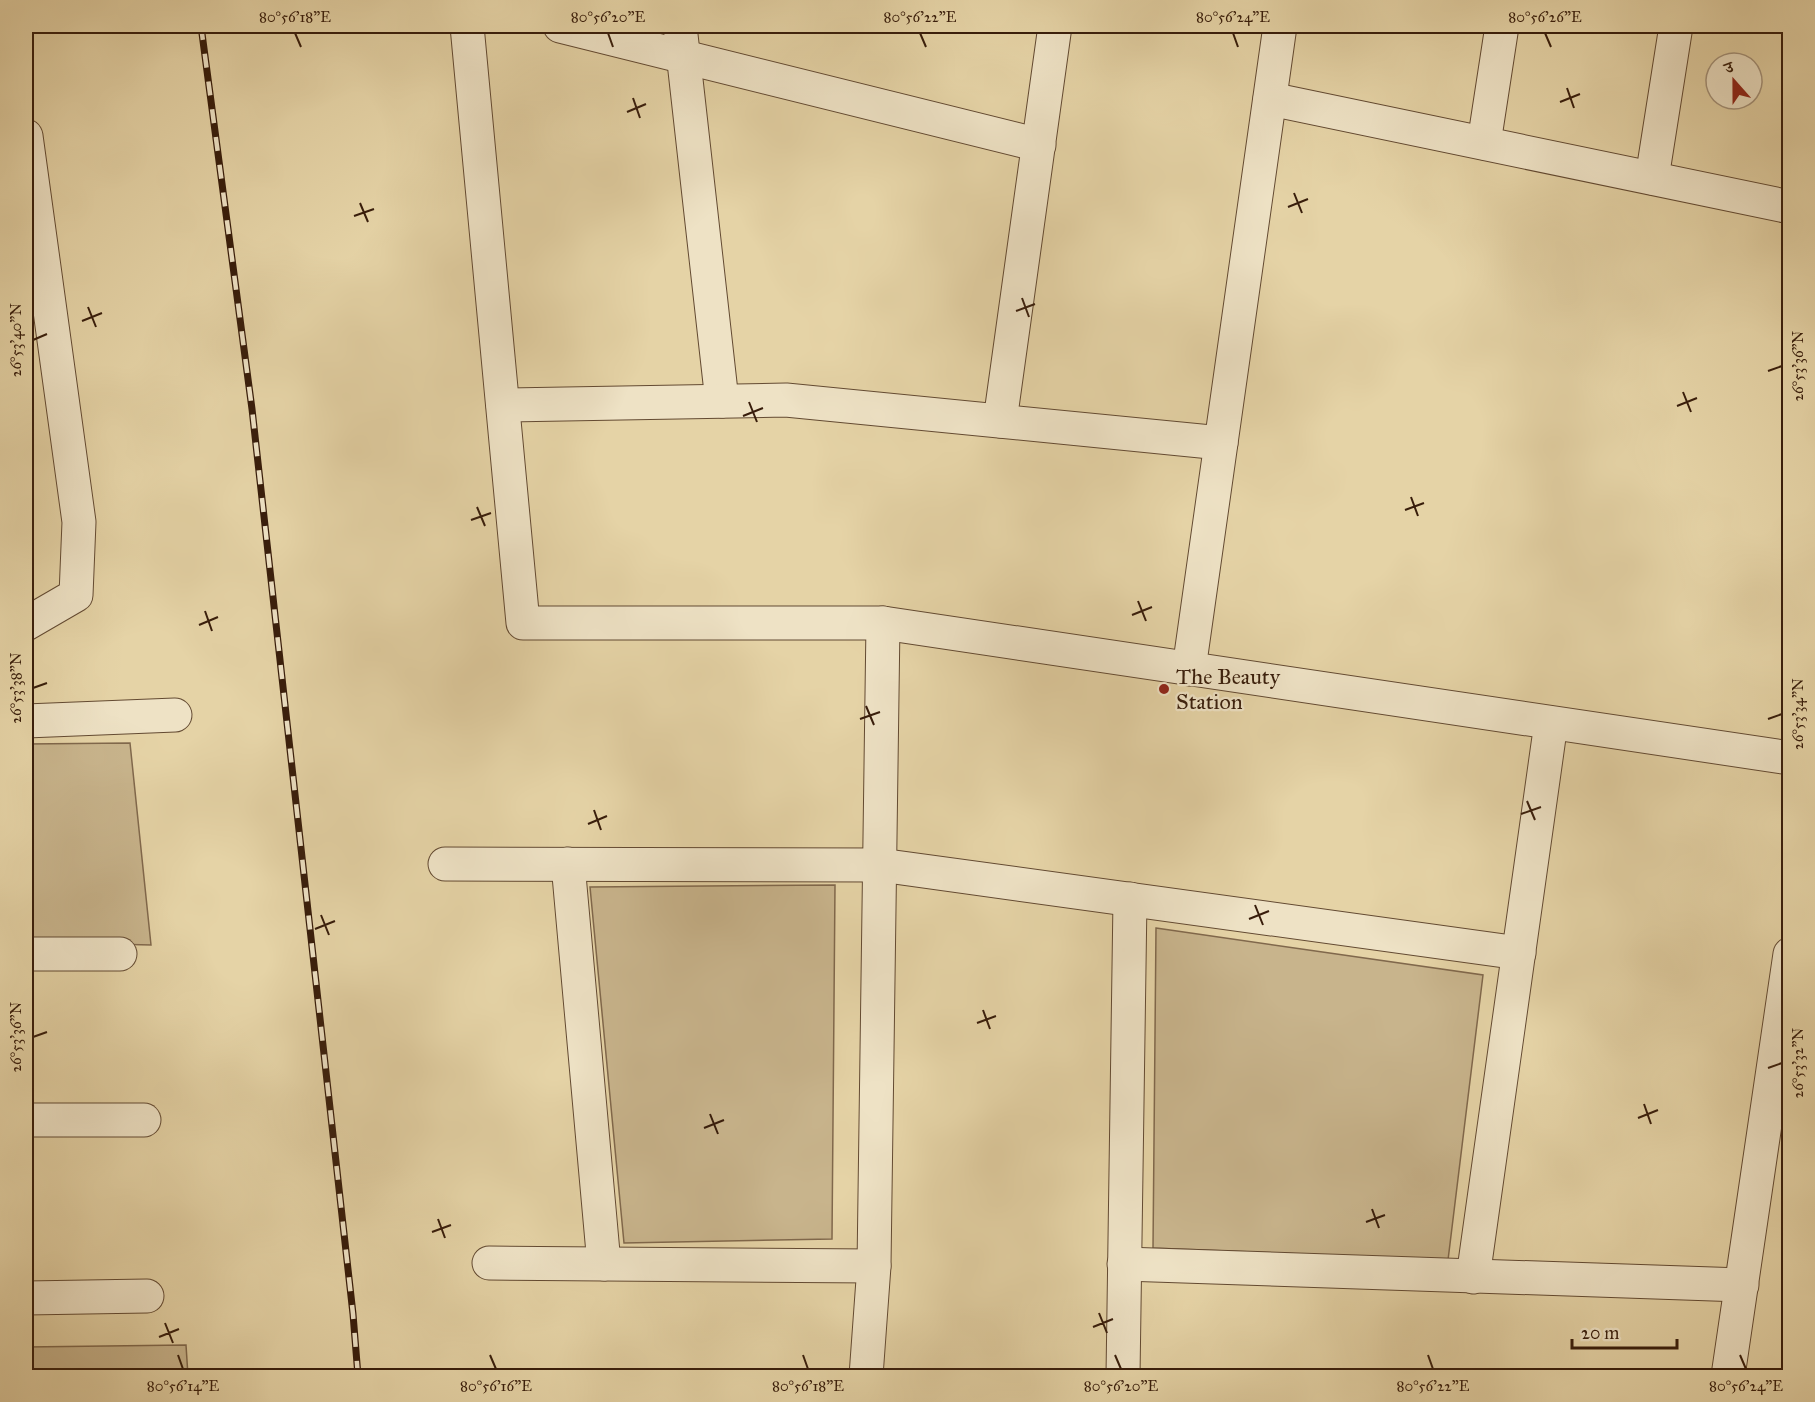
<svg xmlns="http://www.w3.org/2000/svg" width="1815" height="1402" font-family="'IM FELL Great Primer','Noto Serif Devanagari',serif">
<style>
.green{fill:#c8b48c;stroke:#80684c;stroke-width:1.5}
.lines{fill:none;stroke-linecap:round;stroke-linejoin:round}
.minor-casing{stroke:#634a32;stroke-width:35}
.minor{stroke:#eee2c5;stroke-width:33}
.rail-casing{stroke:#381d0b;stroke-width:7}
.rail{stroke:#eee2c5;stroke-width:4.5;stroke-dasharray:14;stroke-linecap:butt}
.ticks{fill:none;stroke:#381d0b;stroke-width:2}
.poi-dot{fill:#8f2418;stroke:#eee2c5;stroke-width:2}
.labels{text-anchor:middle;stroke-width:4.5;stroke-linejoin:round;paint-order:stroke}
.poi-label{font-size:22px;fill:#381d0b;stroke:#eee2c5;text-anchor:start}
.neatline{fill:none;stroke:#381d0b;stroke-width:2}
.ticks-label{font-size:15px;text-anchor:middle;fill:#381d0b}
</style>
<rect width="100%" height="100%" fill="#e5d3a6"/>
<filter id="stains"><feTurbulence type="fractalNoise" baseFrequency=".00333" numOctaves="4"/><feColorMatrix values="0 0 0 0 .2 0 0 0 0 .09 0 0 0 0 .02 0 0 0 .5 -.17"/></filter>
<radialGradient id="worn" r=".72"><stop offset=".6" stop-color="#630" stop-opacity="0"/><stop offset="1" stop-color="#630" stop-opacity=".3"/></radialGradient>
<g class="green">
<path d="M130 743 151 945 26 942V744Z"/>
<path d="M835 885 832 1239 624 1243 590 887Z"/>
<path d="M1156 928 1483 975 1448 1260 1153 1248Z"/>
<path d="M186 1345 188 1376H26V1347Z"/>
</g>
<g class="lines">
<g class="minor-casing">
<g id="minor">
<path d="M467 26 523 623H883L1790 758"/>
<path d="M560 26 1039 145"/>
<path d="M680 26 722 401"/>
<path d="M1270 99 1790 207"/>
<path d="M26 136 79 522 76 595 26 624"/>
<path d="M1484 143 1502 26"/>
<path d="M1652 178 1676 26"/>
<path d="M503 405 786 400 1221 443"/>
<path d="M1000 421 1055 26"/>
<path d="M1189 669 1280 26"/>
<path d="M26 721 175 715"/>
<path d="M445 864 880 865 1519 953"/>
<path d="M568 864 604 1264"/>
<path d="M26 954H120"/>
<path d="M26 1120H144"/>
<path d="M489 1263 874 1266"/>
<path d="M1124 1264 1742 1285"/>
<path d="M1473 1277 1551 723"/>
<path d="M26 1298 147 1296"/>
<path d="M866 1376 874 1266 883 623"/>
<path d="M1123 1376 1130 899"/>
<path d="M1728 1376 1790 954"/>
</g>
</g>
<use href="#minor" class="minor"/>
<g class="rail-casing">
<path id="rail" d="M201 26 252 409 353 1314 358 1376"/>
</g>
<use href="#rail" class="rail"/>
</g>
<path class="ticks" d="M295 33 301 47M608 33 613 47M920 33 926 47M1233 33 1238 47M1545 33 1551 47M1567 88 1574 108M633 98 640 118M1560 102 1580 94M627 112 646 104M1294 193 1302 213M360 203 368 222M1288 207 1308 199M354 216 374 209M1022 298 1029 317M88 307 96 327M1016 311 1035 304M82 321 102 313M33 340 47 334M1768 371 1782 366M1683 392 1691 412M749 402 757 422M1677 406 1697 398M743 416 763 408M1411 497 1418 516M477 507 485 526M1405 510 1424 503M471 520 491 513M1138 601 1146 621M205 611 212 631M1132 615 1152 607M199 625 218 617M33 688 47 683M866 706 874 725M860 719 880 712M1768 719 1782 714M1527 801 1535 820M594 810 601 830M1521 814 1541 807M588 824 607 816M1255 905 1263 925M321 915 329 935M1249 919 1269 911M315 929 335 921M983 1010 990 1029M977 1023 996 1016M33 1037 47 1032M1768 1068 1782 1063M1644 1104 1651 1124M710 1114 718 1134M1638 1118 1658 1110M704 1128 724 1120M1372 1209 1379 1228M438 1219 445 1238M1366 1222 1385 1215M432 1232 451 1225M1099 1313 1107 1333M165 1323 173 1343M1093 1327 1113 1319M159 1337 179 1329M178 1355 183 1369M490 1355 496 1369M803 1355 808 1369M1115 1355 1121 1369M1428 1355 1433 1369M1740 1355 1746 1369"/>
<circle class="poi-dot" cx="1164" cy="689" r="6"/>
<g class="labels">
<g class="poi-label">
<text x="1176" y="684">The Beauty<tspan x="1176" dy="25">Station</tspan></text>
</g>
</g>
<rect width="1815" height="1402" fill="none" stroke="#e5d3a6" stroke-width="66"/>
<g transform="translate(1734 81) rotate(339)"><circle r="28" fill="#eee2c5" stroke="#a5937b" stroke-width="1.5"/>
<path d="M0-4.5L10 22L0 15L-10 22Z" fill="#8f2418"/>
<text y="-9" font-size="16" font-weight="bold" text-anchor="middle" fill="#381d0b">उ</text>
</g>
<path d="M1572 1339v9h105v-9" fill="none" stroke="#381d0b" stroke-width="3"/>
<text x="1581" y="1339" font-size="18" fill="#381d0b" stroke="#eee2c5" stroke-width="4.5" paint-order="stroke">20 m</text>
<rect x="33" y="33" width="1749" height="1336" class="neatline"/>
<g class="ticks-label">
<text x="295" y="22">80°56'18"E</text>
<text x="608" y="22">80°56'20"E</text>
<text x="920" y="22">80°56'22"E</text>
<text x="1233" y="22">80°56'24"E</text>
<text x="1545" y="22">80°56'26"E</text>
<text transform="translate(16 340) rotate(-90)" y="5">26°53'40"N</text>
<text transform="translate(1798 366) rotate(-90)" y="5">26°53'36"N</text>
<text transform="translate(16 688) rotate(-90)" y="5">26°53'38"N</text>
<text transform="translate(1798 714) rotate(-90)" y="5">26°53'34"N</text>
<text transform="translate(16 1037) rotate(-90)" y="5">26°53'36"N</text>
<text transform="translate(1798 1063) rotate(-90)" y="5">26°53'32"N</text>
<text x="183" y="1391">80°56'14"E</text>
<text x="496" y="1391">80°56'16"E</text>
<text x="808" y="1391">80°56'18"E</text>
<text x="1121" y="1391">80°56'20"E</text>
<text x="1433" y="1391">80°56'22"E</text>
<text x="1746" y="1391">80°56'24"E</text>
</g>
<rect width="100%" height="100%" filter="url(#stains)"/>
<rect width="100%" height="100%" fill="url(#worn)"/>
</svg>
